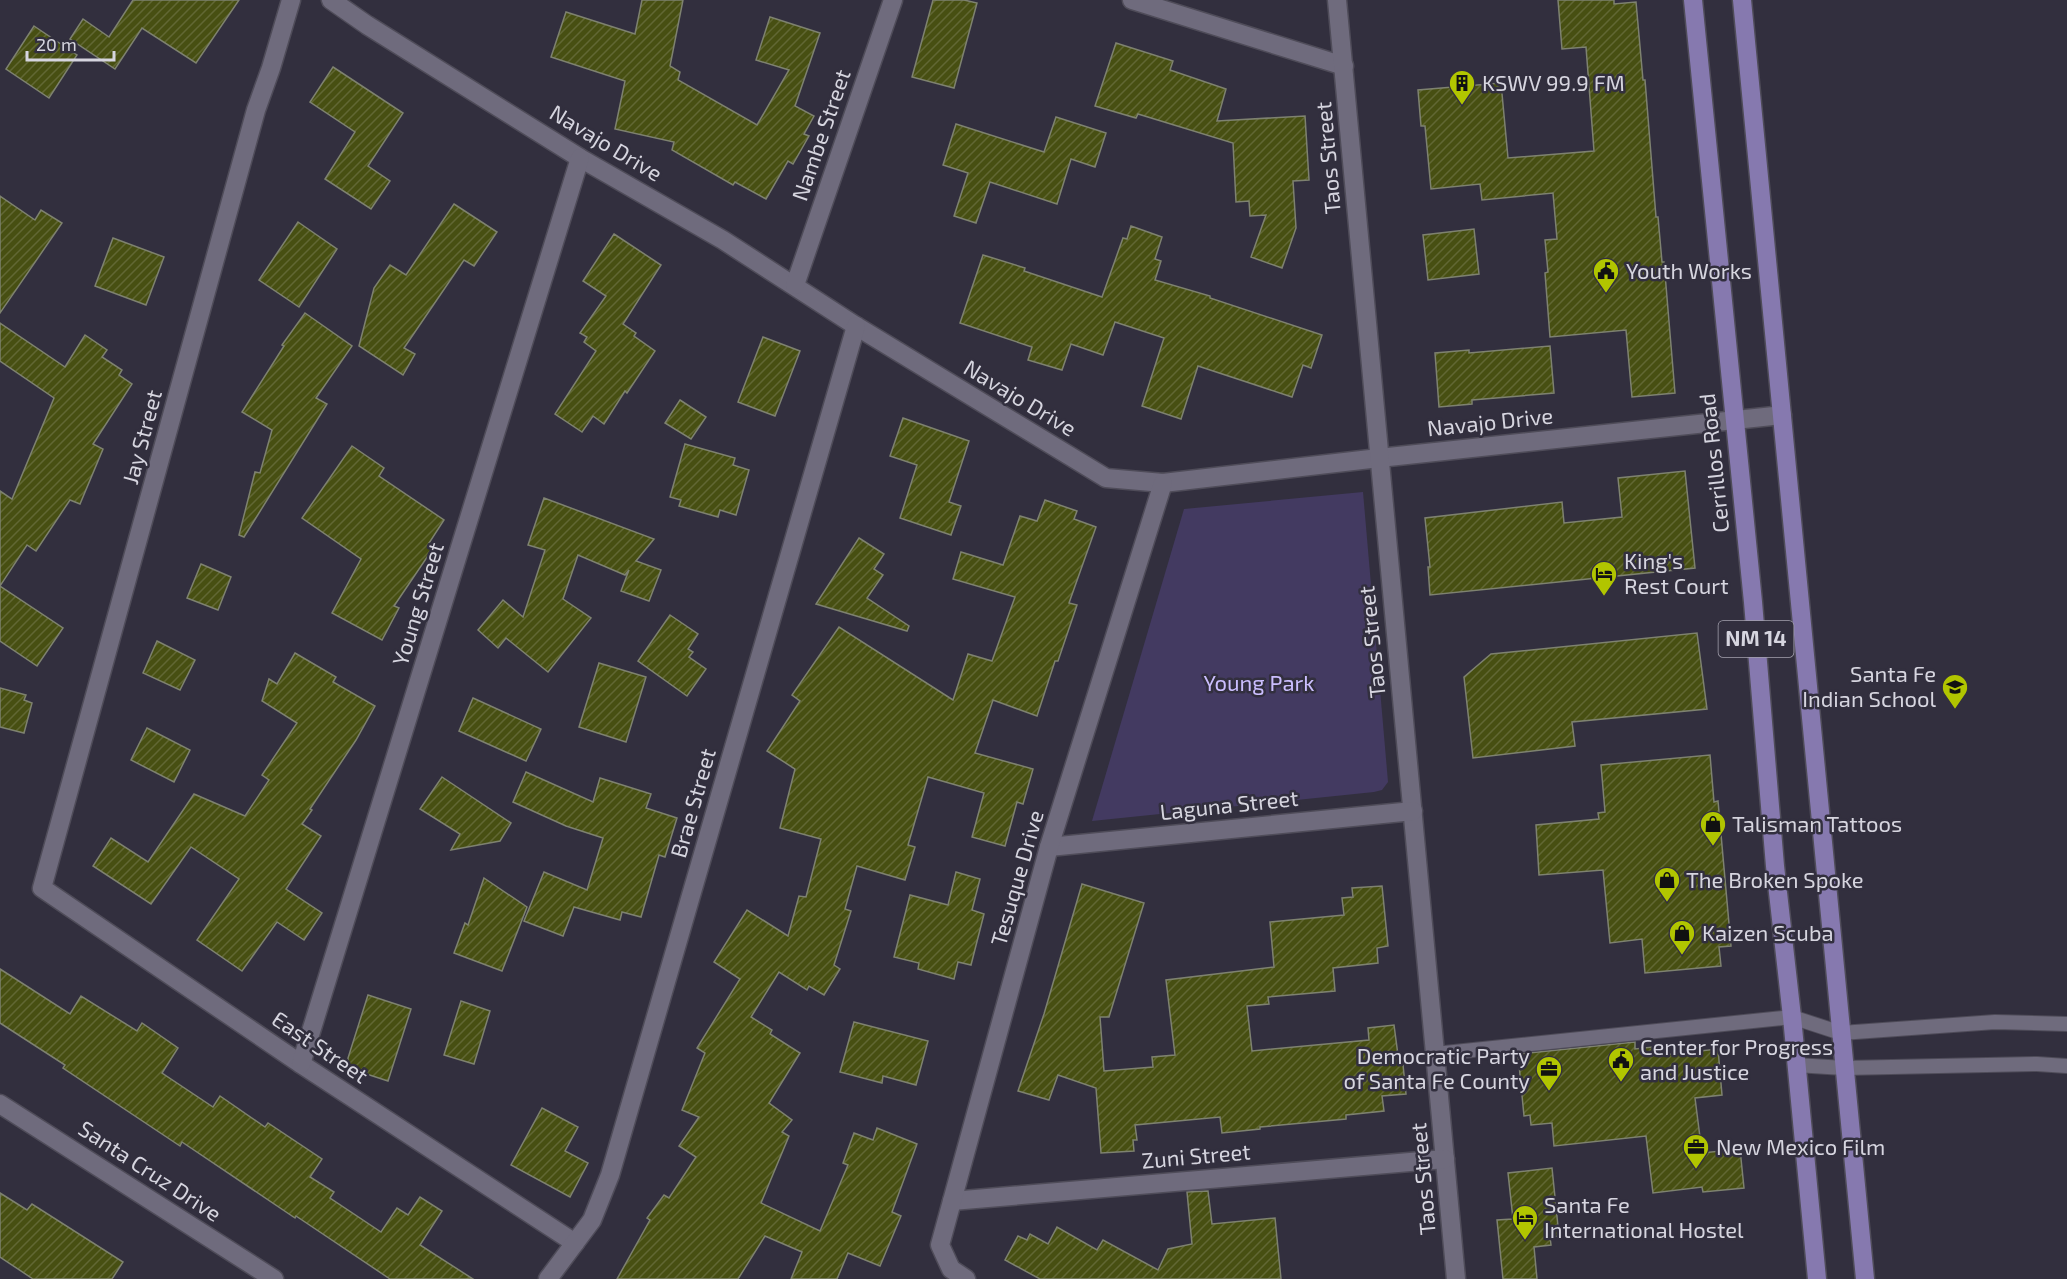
<svg xmlns="http://www.w3.org/2000/svg" width="2067" height="1279" font-family="'Exo 2',sans-serif">
<style>
.green{fill:#433a61}
.building{fill:url(#building-hatch);stroke:#7e8270;stroke-width:1.5}
.lines{fill:none;stroke-linecap:round;stroke-linejoin:round}
.lane-casing{stroke:#4f4c59;stroke-width:16}
.street-casing{stroke:#4f4c59;stroke-width:21}
.primary-casing{stroke:#4f4c59;stroke-width:21}
.lane{stroke:#6f6b7d;stroke-width:14}
.street{stroke:#6f6b7d;stroke-width:18}
.primary{stroke:#8679af;stroke-width:18}
.labels{text-anchor:middle;stroke-width:5;stroke-linejoin:round;paint-order:stroke}
.shield{fill:#322f3e;stroke:#a5a3af;stroke-width:1.5}
.shield-label{font-size:21px;font-weight:bold;fill:#d6d5df}
.poi-label{font-size:22px;fill:#d6d5df;stroke:#322f3e;text-anchor:start}
.street-label{font-size:22px;fill:#d6d5df;stroke:#322f3e}
.park-label{font-size:22px;fill:#cbbefe;stroke:#322f3e}
</style>
<defs>
<pattern id="building-hatch" width="6" height="6" patternUnits="userSpaceOnUse" patternTransform="scale(1.5)"><rect width="6" height="6" fill="#474f12"/><path d="M-1 1l2-2M0 6l6-6M5 7l2-2" fill="none" stroke="#616734"/></pattern>
</defs>
<rect width="100%" height="100%" fill="#322f3e"/>
<path class="green" d="M1363 492 1388 782 1382 790 1374 792 1092 821 1184 509Z"/>
<g class="building">
<path d="M133 0H239L196 63 142 28 115 69 70 39 83 19 109 37Z"/>
<path d="M642 0H683L670 66 680 72 678 80 757 125 789 70 756 60 770 17 820 33 795 106 814 116 804 134 809 136 793 164 788 161 766 199 735 182 733 185 672 150 674 142 615 129 625 81 551 57 566 12 635 34Z"/>
<path d="M933 0H964L977 3 954 88 912 77Z"/>
<path d="M1558 0H1614V4L1636 2 1643 80H1645L1656 217H1658L1662 262H1664L1675 393 1632 397 1626 330 1550 337 1545 273 1548 272 1545 240 1557 239 1553 193 1482 200 1480 184 1431 189 1425 126H1421L1418 90 1501 83 1508 158 1594 151 1586 47 1562 49Z"/>
<path d="M34 26 77 55 49 98 6 69Z"/>
<path d="M1116 43 1173 61 1170 70 1226 89 1217 121 1305 116 1309 180 1293 181 1296 228 1282 268 1251 257 1266 215 1250 216 1249 201 1236 202 1233 143 1138 114 1136 118 1095 106Z"/>
<path d="M333 67 403 113 368 166 390 181 371 209 325 179 355 132 310 102Z"/>
<path d="M1056 117 1106 133 1095 167 1071 159 1057 204 990 182 976 223 954 216 968 173 943 165 956 124 1044 152Z"/>
<path d="M0 196 35 220 41 210 62 223 0 313Z"/>
<path d="M454 204 497 232 474 266 464 260 404 348 415 354 403 375 359 346 374 288 390 265 406 275Z"/>
<path d="M298 222 337 249 299 307 259 280Z"/>
<path d="M1131 226 1162 237 1155 259 1161 261 1155 280 1210 296V298L1322 335 1311 368 1303 365 1292 397 1198 366 1181 419 1142 406 1164 338 1115 322 1103 355 1071 344 1062 370 1028 360 1032 347 960 323 983 255 1025 268 1024 271 1102 297 1123 238 1127 239Z"/>
<path d="M1474 229 1479 274 1428 280 1423 235Z"/>
<path d="M614 234 661 265 623 324 636 333 634 336 655 351 627 393 625 391 604 424 593 416 582 432 555 414 596 351 584 342 587 337 580 333 606 296 583 281Z"/>
<path d="M113 238 164 257 146 305 95 286Z"/>
<path d="M305 313 352 346 316 398 327 404 244 537 239 535 255 472 260 473 272 430 242 412 284 346 282 345Z"/>
<path d="M0 323 65 367 85 335 107 350 102 357 122 370 119 375 132 384 93 444 103 449 80 504 70 500 36 551 27 545 0 586V491L12 499 54 398 0 361Z"/>
<path d="M763 337 800 351 775 416 738 402Z"/>
<path d="M1550 346 1554 393 1472 400V404L1439 407 1435 353 1469 350V353Z"/>
<path d="M680 400 706 417 691 439 665 423Z"/>
<path d="M903 418 969 441 949 502 961 506 951 535 900 518 917 465 890 456Z"/>
<path d="M685 444 735 458 733 465 749 470 736 515 720 510 718 517 679 506 681 500 670 497Z"/>
<path d="M352 446 384 468 379 476 444 520 429 543 434 547 394 606 399 608 382 640 332 613 361 559 302 518Z"/>
<path d="M1685 471 1695 568 1430 595 1428 567H1430L1425 518 1562 502 1564 523 1622 517 1618 478Z"/>
<path d="M544 498 654 539 636 561 661 570 649 601 621 591 629 570 625 575 578 555 563 599 591 618 548 672 506 638 498 648 478 630 503 600 523 617 545 550 528 545Z"/>
<path d="M1045 500 1077 511 1074 519 1096 527 1069 603 1077 605 1058 661H1055L1037 716 993 700 975 753 1033 769 1023 804 1017 802 1005 846 972 837 984 793 928 777 908 845 915 847 905 880 857 866 845 909 851 911 834 965 840 969 824 995 809 986 807 990 779 972 751 1017 772 1030 770 1034 800 1053 769 1103 792 1120 782 1132 789 1136 761 1203 820 1231 848 1165 843 1163 854 1133 873 1140 877 1128 917 1144 892 1212 901 1216 880 1266 848 1253 837 1279H791L802 1252 765 1236 738 1279H617L650 1220 647 1218 664 1195 669 1198 696 1157 679 1146 699 1117 682 1110 705 1053 697 1048 740 979 714 962 747 910 788 936 799 896 806 897 821 839 780 828 795 769 767 751 800 701 792 695 839 627 953 700 968 654 992 661 1015 597 953 579 961 552 1003 565 1020 516 1037 521Z"/>
<path d="M859 538 884 554 874 569 883 575 867 598 909 626 907 631 816 604Z"/>
<path d="M201 564 231 577 218 610 187 598Z"/>
<path d="M0 586 63 628 37 666 0 641Z"/>
<path d="M670 615 698 634 688 649 693 652 689 657 706 669 687 696 638 661Z"/>
<path d="M1697 633 1707 709 1572 722 1575 746 1473 758 1464 677 1491 654Z"/>
<path d="M157 641 195 660 180 690 143 673Z"/>
<path d="M295 653 336 677 333 682 375 706 356 740 310 809 312 810 302 824 321 836 286 889 322 913 304 940 277 922 242 971 197 940 239 879 191 847 151 904 93 866 111 838 148 862 194 794 245 816 269 780 262 775 297 723 262 701 269 679 277 684Z"/>
<path d="M599 663 646 677 626 742 579 727Z"/>
<path d="M0 688 26 695 24 700 32 703 24 733 0 727Z"/>
<path d="M473 698 541 729 526 761 459 731Z"/>
<path d="M147 728 190 750 174 782 131 760Z"/>
<path d="M1710 755 1714 802 1718 801 1731 946 1719 947 1721 966 1645 973 1642 939 1610 943 1603 870 1539 875 1536 825 1599 819 1598 813 1605 812 1601 765Z"/>
<path d="M526 772 593 802 600 778 651 794 646 808 677 818 665 857 659 855 641 917 622 912 620 920 574 907 563 936 524 921 544 872 587 890 603 838 566 826 513 802Z"/>
<path d="M442 777 511 823 500 841 451 850 460 834 420 809Z"/>
<path d="M956 872 980 879 972 910 984 914 971 965 958 962 954 979 918 969 919 963 894 957 910 895 948 905Z"/>
<path d="M484 878 527 907 502 971 454 953 465 923 468 925Z"/>
<path d="M1082 884 1144 903 1109 1017H1100L1104 1071 1153 1067 1152 1057 1175 1055 1166 980 1274 967 1270 922 1344 915 1342 898 1353 897 1352 888 1382 886 1388 946 1377 948 1378 963 1333 968 1335 991 1268 997 1269 1004 1247 1006 1252 1051 1369 1040 1368 1028 1394 1025 1398 1055H1402L1406 1094 1382 1096 1384 1111 1346 1115V1119L1260 1127V1129L1222 1133 1220 1117 1135 1125 1137 1140H1133L1134 1151 1101 1153 1096 1088 1058 1075 1049 1100 1018 1091 1044 1014Z"/>
<path d="M0 969 70 1014 81 996 137 1031 142 1023 178 1048 162 1073 213 1107 220 1096 265 1127 268 1123 322 1159 310 1177 334 1192 330 1198 381 1232 397 1208 408 1215 420 1197 442 1211 420 1245 473 1279H390L296 1216 295 1218 182 1142 180 1146 63 1068 65 1065 0 1023Z"/>
<path d="M368 995 411 1009 388 1081 348 1068V1058Z"/>
<path d="M461 1001 490 1011 474 1064 444 1055Z"/>
<path d="M854 1022 928 1041 916 1085 883 1076 882 1083 840 1072Z"/>
<path d="M1635 1042V1049L1662 1046 1663 1055 1718 1049 1722 1095 1695 1098 1702 1153 1740 1149 1744 1188 1703 1192 1702 1187 1653 1193 1646 1136 1554 1146 1552 1123 1531 1125 1530 1115 1524 1116 1518 1054Z"/>
<path d="M542 1108 578 1127 565 1151 588 1163 570 1197 511 1165Z"/>
<path d="M1552 1168 1559 1236 1550 1237 1551 1245 1534 1247 1537 1279H1503L1497 1220 1513 1219 1508 1173Z"/>
<path d="M1208 1191 1212 1224 1275 1218 1281 1279H1040L1005 1260 1018 1236 1027 1240 1030 1234 1048 1244 1057 1227 1097 1250 1103 1240 1158 1270 1168 1249 1192 1244 1187 1192Z"/>
<path d="M0 1193 27 1210 32 1204 123 1262 112 1279H33L0 1257Z"/>
</g>
<g class="lines">
<g class="lane-casing">
<g id="lane">
<path d="M1435 1054 1792 1017 1841 1033 1995 1022 2067 1024"/>
<path d="M1796 1065 1844 1068 2037 1064 2067 1066"/>
</g>
</g>
<g class="street-casing">
<g id="street">
<path d="M291 0 271 68 256 110 42 888 301 1064 575 1243"/>
<path d="M331 0 367 25 580 158 723 240 856 326 1106 478 1163 483 1379 458 1782 415"/>
<path d="M1132 0 1344 66"/>
<path d="M1337 0 1456 1279"/>
<path d="M795 285 893 0"/>
<path d="M1049 847 1413 811"/>
<path d="M301 1064 580 158"/>
<path d="M0 1104 274 1279"/>
<path d="M952 1201 1445 1159"/>
<path d="M548 1279 592 1220 610 1175 856 326"/>
<path d="M966 1279 951 1269 940 1245 1049 847 1163 483"/>
</g>
</g>
<g class="primary-casing">
<g id="primary">
<path d="M1693 0 1753 602 1775 866 1792 1017 1817 1279"/>
<path d="M1742 0 1865 1279"/>
</g>
</g>
<use href="#lane" class="lane"/>
<use href="#street" class="street"/>
<use href="#primary" class="primary"/>
</g>
<defs>
<g id="building-pin" transform="scale(1.35)"><path d="M0 17L-7.5 6A9.5 9.5 0 1 1 7.5 6Z" fill="#b1c500" stroke="#322f3e"/><path d="M-4-6H4V6H1V3H-1V6H-4ZM-2.5-4.3h1.7v1.8h-1.7ZM.8-4.3h1.7v1.8H.8ZM-2.5-1h1.7V.8h-1.7ZM.8-1h1.7V.8H.8Z" fill="#111"/></g>
<g id="civic-pin" transform="scale(1.35)"><path d="M0 17L-7.5 6A9.5 9.5 0 1 1 7.5 6Z" fill="#b1c500" stroke="#322f3e"/><path d="M-.6-6.5H3V-4.5H.6V-3L4-1V1h2V6H-6V1h2V-1L-.6-3ZM-1.2 2.5V6h2.4V2.5Z" fill="#111"/></g>
<g id="hotel-pin" transform="scale(1.35)"><path d="M0 17L-7.5 6A9.5 9.5 0 1 1 7.5 6Z" fill="#b1c500" stroke="#322f3e"/><path d="M-6-4.5h1.5V1H6V5H4.5V3h-9V5H-6ZM-4 0a1.8 1.8 0 1 1 3.6 0ZM.5 0V-2.5h3Q6-2.5 6 0Z" fill="#111"/></g>
<g id="school-pin" transform="scale(1.35)"><path d="M0 17L-7.5 6A9.5 9.5 0 1 1 7.5 6Z" fill="#b1c500" stroke="#322f3e"/><path d="M0-5L7-2L0 1L-7-2ZM-4 1L0 2.5L4 1V4Q0 6-4 4Z" fill="#111"/></g>
<g id="shop-pin" transform="scale(1.35)"><path d="M0 17L-7.5 6A9.5 9.5 0 1 1 7.5 6Z" fill="#b1c500" stroke="#322f3e"/><path d="M-5-2.5h2.3a2.7 3.5 0 0 1 5.4 0H5L5.5 6h-11ZM-1.5-2.5h3a1.5 2.3 0 0 0-3 0Z" fill="#111"/></g>
<g id="office-pin" transform="scale(1.35)"><path d="M0 17L-7.5 6A9.5 9.5 0 1 1 7.5 6Z" fill="#b1c500" stroke="#322f3e"/><path d="M-6-3h4V-5.5h4V-3h4V5H-6ZM-1-4.5V-3h2v-1.5ZM-6 0V1H6V0Z" fill="#111"/></g>
</defs>
<g fill-rule="evenodd">
<use href="#building-pin" x="1462" y="83"/>
<use href="#civic-pin" x="1606" y="271"/>
<use href="#hotel-pin" x="1604" y="574"/>
<use href="#school-pin" x="1955" y="687"/>
<use href="#shop-pin" x="1713" y="824"/>
<use href="#shop-pin" x="1667" y="880"/>
<use href="#shop-pin" x="1682" y="933"/>
<use href="#civic-pin" x="1621" y="1060"/>
<use href="#office-pin" x="1549" y="1069"/>
<use href="#office-pin" x="1696" y="1147"/>
<use href="#hotel-pin" x="1525" y="1218"/>
</g>
<g class="labels">
<rect class="shield" x="1718.5" y="621" width="75" height="36" rx="4.5"/>
<g class="shield-label">
<text x="1756" y="646">NM 14</text>
</g>
<g class="poi-label">
<text x="1482" y="91">KSWV 99.9 FM</text>
<text x="1626" y="279">Youth Works</text>
<text x="1624" y="569">King's<tspan x="1624" dy="25">Rest Court</tspan></text>
<text x="1936" y="682" text-anchor="end">Santa Fe<tspan x="1936" dy="25">Indian School</tspan></text>
<text x="1732" y="832">Talisman Tattoos</text>
<text x="1686" y="888">The Broken Spoke</text>
<text x="1702" y="941">Kaizen Scuba</text>
<text x="1640" y="1055">Center for Progress<tspan x="1640" dy="25">and Justice</tspan></text>
<text x="1530" y="1064" text-anchor="end">Democratic Party<tspan x="1530" dy="25">of Santa Fe County</tspan></text>
<text x="1716" y="1155">New Mexico Film</text>
<text x="1544" y="1213">Santa Fe<tspan x="1544" dy="25">International Hostel</tspan></text>
</g>
<g class="street-label">
<text transform="translate(821 135) rotate(-71)" y="8">Nambe Street</text>
<text transform="translate(606 143) rotate(31)" y="8">Navajo Drive</text>
<text transform="translate(1328 158) rotate(-95)" y="8">Taos Street</text>
<text transform="translate(1020 398) rotate(31)" y="8">Navajo Drive</text>
<text transform="translate(1490 422) rotate(-6)" y="8">Navajo Drive</text>
<text transform="translate(142 437) rotate(-75)" y="8">Jay Street</text>
<text transform="translate(1714 463) rotate(-96)" y="8">Cerrillos Road</text>
<text transform="translate(418 604) rotate(-73)" y="8">Young Street</text>
<text transform="translate(1372 642) rotate(-96)" y="8">Taos Street</text>
<text transform="translate(693 803) rotate(-74)" y="8">Brae Street</text>
<text transform="translate(1229 805) rotate(-6)" y="8">Laguna Street</text>
<text transform="translate(1017 878) rotate(-74)" y="8">Tesuque Drive</text>
<text transform="translate(320 1047) rotate(34)" y="8">East Street</text>
<text transform="translate(1196 1156) rotate(-5)" y="8">Zuni Street</text>
<text transform="translate(150 1171) rotate(33)" y="8">Santa Cruz Drive</text>
<text transform="translate(1423 1179) rotate(-95)" y="8">Taos Street</text>
</g>
<g class="park-label">
<text x="1259" y="691">Young Park</text>
</g>
</g>
<path d="M27 51v9h87v-9" fill="none" stroke="#d6d5df" stroke-width="3"/>
<text x="36" y="51" font-size="18" fill="#d6d5df" stroke="#322f3e" stroke-width="4.5" paint-order="stroke">20 m</text>
</svg>
